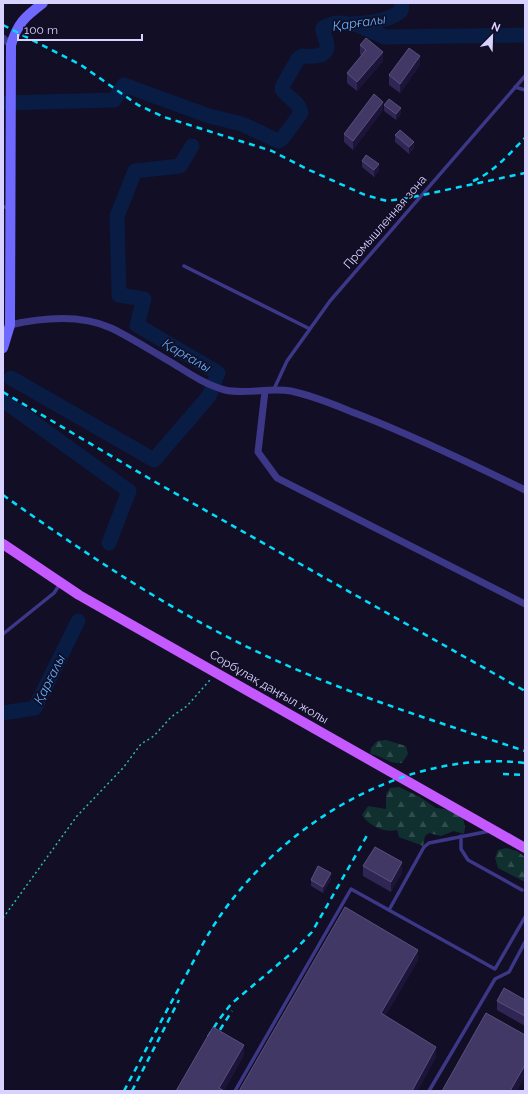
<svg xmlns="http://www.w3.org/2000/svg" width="528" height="1094" font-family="Raleway,sans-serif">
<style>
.forest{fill:url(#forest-firs)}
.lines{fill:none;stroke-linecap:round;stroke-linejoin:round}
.river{stroke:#081c44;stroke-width:15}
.path{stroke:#2abab5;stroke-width:1.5;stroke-dasharray:2 3;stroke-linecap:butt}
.lane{stroke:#3c3786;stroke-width:3.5}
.street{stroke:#3c3786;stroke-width:7}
.secondary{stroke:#7069ff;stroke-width:10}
.primary{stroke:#c459ff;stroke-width:10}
.rail{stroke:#00defd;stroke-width:2.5;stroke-dasharray:6 5;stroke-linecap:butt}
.wall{fill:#302654}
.shaded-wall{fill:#1c1539}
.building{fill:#423866;stroke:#59507e}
.labels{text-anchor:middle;stroke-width:3.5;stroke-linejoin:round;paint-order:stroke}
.street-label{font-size:12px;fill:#d8d2ff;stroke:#120e25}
.water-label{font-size:13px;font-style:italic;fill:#60b2ff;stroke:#120e25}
</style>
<defs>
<pattern id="forest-firs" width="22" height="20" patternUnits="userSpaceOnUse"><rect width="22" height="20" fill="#102f2f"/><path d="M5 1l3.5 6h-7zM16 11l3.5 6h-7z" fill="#324c4e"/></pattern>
</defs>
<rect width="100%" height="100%" fill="#120e25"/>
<g class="forest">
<path d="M386 740 406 746 408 754 402 763C387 764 384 756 370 754L371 748 377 741Z"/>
<path d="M399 787 420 797 436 808 452 810 463 817 465 828 464 834 454 831 441 836 429 833 425 836 423 846 399 837 397 830C384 833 369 826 362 815L368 806 386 809V794L390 788Z"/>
<path d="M506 848 517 851 525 857V882L498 868 495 858 498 850Z"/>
</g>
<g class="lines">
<g class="river">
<path d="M355 24 385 37 525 35"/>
<path d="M3 103 114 100 124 85 209 116 242 124 278 141 282 139 301 113C299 101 288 99 282 89L283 85 298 59 302 56C316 57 333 57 325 37 324 33 322 32 323 28 339 19 342 25 356 24 372 22 388 21 401 11L402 3"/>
<path d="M11 378 154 460 209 396 218 373 137 325 144 299 119 295 117 216 135 171 180 166 192 146"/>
<path d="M4 401 129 491 109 543"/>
<path d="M3 713 35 708 78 621"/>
</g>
<path class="path" d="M3 918 77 816 123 768 141 744 154 736 171 717 187 706 210 680"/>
<g class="lane">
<path d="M515 87 525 90"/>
<path d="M3 207H10"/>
<path d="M184 266 308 328"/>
<path d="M274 389 287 361 330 301 525 76"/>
<path d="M3 634 54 593 60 584"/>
<path d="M461 836V849L468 860 522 890"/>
<path d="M389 910 424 847 429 843 490 831"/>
<path d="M235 1091 351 889 495 969 525 917"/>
<path d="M429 1091 495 979 509 972 525 942"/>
</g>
<g class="street">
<path d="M3 38 11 45"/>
<path d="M10 325C41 318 80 314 111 328 132 338 153 352 174 364 190 374 206 385 225 390 247 395 269 387 291 391 315 396 337 406 360 415 416 437 470 463 525 490"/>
<path d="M265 391 258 452 277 478 525 604"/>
</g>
<path class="secondary" d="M3 348 10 325 11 45C18 22 25 17 43 3"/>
<path class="primary" d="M3 544 79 595 525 848"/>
<g class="rail">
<path d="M3 25 81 65 138 105 164 117 272 151 307 169 365 195 387 201 413 197 525 173"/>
<path d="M473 181C494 172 509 154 525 138"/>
<path d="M3 392 157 483 525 691"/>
<path d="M3 495C90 557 178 616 275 660 356 697 441 723 525 751"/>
<path d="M503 774 525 775"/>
<path d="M208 1037 218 1021 231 1004 294 951 312 932 369 832"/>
<path d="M214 1039 232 1011"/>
<path d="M124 1091C142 1057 160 1023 178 990 192 965 204 939 220 916 286 821 407 749 525 763"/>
<path d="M132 1091 179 1000"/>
</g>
</g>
<g class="wall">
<path d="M360 45 383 61 357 91 347 83V73L361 56 360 54Z"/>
<path d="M420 65 400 93 389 85V75Z"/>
<path d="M384 105 401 114 396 120 384 111Z"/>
<path d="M383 110 353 150 344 142V134Z"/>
<path d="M395 135 414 148 409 154 395 142Z"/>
<path d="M362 161 379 171 374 177 362 167Z"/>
<path d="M363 866 402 872 391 892 363 876Z"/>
<path d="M331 879 323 893 311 886V880Z"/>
<path d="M525 1000V1026L497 1010V1001Z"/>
</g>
<g class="shaded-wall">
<path d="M383 52V61L357 91V82Z"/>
<path d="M420 56V65L400 93V84Z"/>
<path d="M383 102V110L353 150V141Z"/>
<path d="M401 108V114L396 120V114Z"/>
<path d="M414 142V148L409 154V147Z"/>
<path d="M379 164V171L374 177V170Z"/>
<path d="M402 862V872L391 892V882Z"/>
<path d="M331 873V879L323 893V887Z"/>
<path d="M418 950V961L381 1024V1013Z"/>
<path d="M244 1045V1056L224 1091 219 1088Z"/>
<path d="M436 1047V1058L418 1091H412Z"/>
<path d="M525 1065V1077L517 1091H510Z"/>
</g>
<g class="building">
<path d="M366 38 383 52 357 82 347 73 366 50 360 45Z"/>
<path d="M409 48 420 56 400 84 389 75Z"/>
<path d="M374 94 383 102 353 141 344 134Z"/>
<path d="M389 99 401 108 396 114 384 105Z"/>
<path d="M400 130 414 142 409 147 395 135Z"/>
<path d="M366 155 379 164 374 170 362 161Z"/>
<path d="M375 847 402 862 391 882 363 866Z"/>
<path d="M318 866 331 873 323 887 311 880Z"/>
<path d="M345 907 418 950 381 1013 436 1047 412 1091H239Z"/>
<path d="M504 988 525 1000V1016L497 1001Z"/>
<path d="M486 1013 525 1035V1065L510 1091H442Z"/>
<path d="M213 1027 244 1045 219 1088 224 1091H176Z"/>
</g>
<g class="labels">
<g class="street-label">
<text transform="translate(385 222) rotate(-49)" y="4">Промышленная зона</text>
<text transform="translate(269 687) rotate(30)" y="4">Сорбұлақ даңғыл жолы</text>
</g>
<g class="water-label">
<text transform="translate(359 22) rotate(-8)" y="5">Қарғалы</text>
<text transform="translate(187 355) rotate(30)" y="5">Қарғалы</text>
<text transform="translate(49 679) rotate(-63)" y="5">Қарғалы</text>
</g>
</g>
<rect width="528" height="1094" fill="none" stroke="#d8d2ff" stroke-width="8"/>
<g transform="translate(492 36) rotate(23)" stroke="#120e25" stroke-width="3" paint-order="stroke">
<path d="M0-3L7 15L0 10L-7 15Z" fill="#d8d2ff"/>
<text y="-6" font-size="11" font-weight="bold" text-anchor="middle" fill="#d8d2ff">N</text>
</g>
<path d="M18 34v6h124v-6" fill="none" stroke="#d8d2ff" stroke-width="2"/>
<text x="24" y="34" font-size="12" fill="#d8d2ff" stroke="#120e25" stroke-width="3" paint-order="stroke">100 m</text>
</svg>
